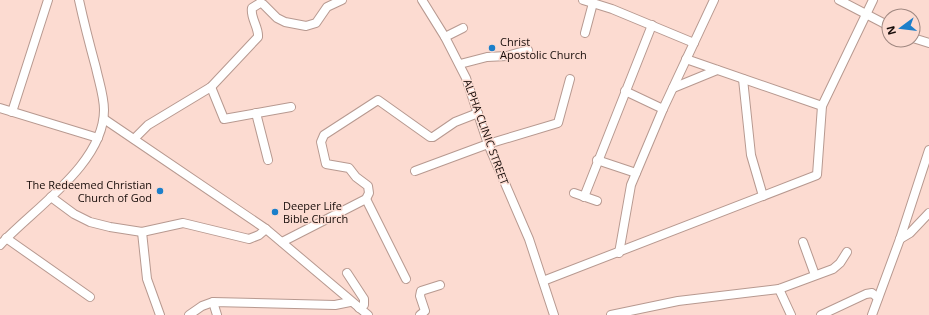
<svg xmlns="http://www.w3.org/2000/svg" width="929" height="315" font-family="'Open Sans',sans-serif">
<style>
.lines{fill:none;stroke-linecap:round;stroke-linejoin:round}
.minor-casing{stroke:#b79990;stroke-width:10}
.minor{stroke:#fff;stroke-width:8}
.poi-dot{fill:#1c7fca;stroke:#fcdbd1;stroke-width:1.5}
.labels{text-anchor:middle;stroke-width:3;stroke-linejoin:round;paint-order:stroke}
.poi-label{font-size:11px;fill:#160c09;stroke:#fcdbd1;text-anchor:start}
.street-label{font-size:11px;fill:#160c09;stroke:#fcdbd1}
</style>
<rect width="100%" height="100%" fill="#fcdbd1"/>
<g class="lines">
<g class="minor-casing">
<g id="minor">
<path d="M422 0 445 37 466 78 488 144 529 239 554 315"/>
<path d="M583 0 612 9 694 43"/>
<path d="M839 0 889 26"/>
<path d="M585 33 593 3"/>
<path d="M445 37 463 28"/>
<path d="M913 38 929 43"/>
<path d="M686 59 822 106"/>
<path d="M460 64 487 57 507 56 528 50"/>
<path d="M743 79 751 155 763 196"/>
<path d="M211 87 224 119 291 107"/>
<path d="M673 88 717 70"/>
<path d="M625 91 663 109"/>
<path d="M0 108 98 138"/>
<path d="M12 112 48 0"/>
<path d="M256 113 268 160"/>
<path d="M104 119 266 229 368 315"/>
<path d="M134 139 148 125 211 87 258 37C259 27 250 18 252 8L260 3 263 4 277 18 285 22 306 26 316 23 327 7 342 0"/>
<path d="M597 160 636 173"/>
<path d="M415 171 488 144 558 123 570 79"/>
<path d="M574 193 597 201"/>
<path d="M51 197 74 214 90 222 110 227 142 232 183 223 249 239 259 235 266 229"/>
<path d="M584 197 652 25"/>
<path d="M366 199 406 279"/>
<path d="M142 232 147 279 160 315"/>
<path d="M6 238 90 297"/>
<path d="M900 239 910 233 929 213"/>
<path d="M282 242 366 199 369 193 368 186 356 177 349 168 326 164 321 142 324 135 378 100 430 137H433L455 122 478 113"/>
<path d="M803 242 815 275"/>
<path d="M0 245C33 209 104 164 104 110 104 96 99 82 96 68 90 46 84 23 79 0"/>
<path d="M619 253 631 185 663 109 714 0"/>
<path d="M347 273 364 299V305L359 308"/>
<path d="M543 281 817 175 822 106 873 0"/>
<path d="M779 289 791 315"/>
<path d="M213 302 217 315"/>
<path d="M189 315 202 306 213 302 335 305 350 302"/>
<path d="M420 315 425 311 420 296 421 291 440 285"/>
<path d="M611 315 678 301 779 289 833 269 840 263 847 252"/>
<path d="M821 315 866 294 872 293 878 298"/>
<path d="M872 315 900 239 929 150"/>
</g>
</g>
<use href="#minor" class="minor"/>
</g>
<g class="poi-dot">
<circle cx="492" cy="48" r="4"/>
<circle cx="160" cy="191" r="4"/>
<circle cx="275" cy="212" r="4"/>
</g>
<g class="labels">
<g class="poi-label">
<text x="500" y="46">Christ<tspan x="500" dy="13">Apostolic Church</tspan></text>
<text x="152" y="189" text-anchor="end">The Redeemed Christian<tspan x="152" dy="13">Church of God</tspan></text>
<text x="283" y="210">Deeper Life<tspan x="283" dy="13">Bible Church</tspan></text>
</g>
<g class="street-label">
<text transform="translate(486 132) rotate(70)" y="4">ALPHA CLINIC STREET</text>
</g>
</g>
<g transform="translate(901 28) rotate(255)"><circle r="19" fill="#fcdbd1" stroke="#a08881"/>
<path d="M0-3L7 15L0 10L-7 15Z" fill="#1c7fca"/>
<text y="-6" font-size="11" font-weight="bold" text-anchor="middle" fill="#160c09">N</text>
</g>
</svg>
